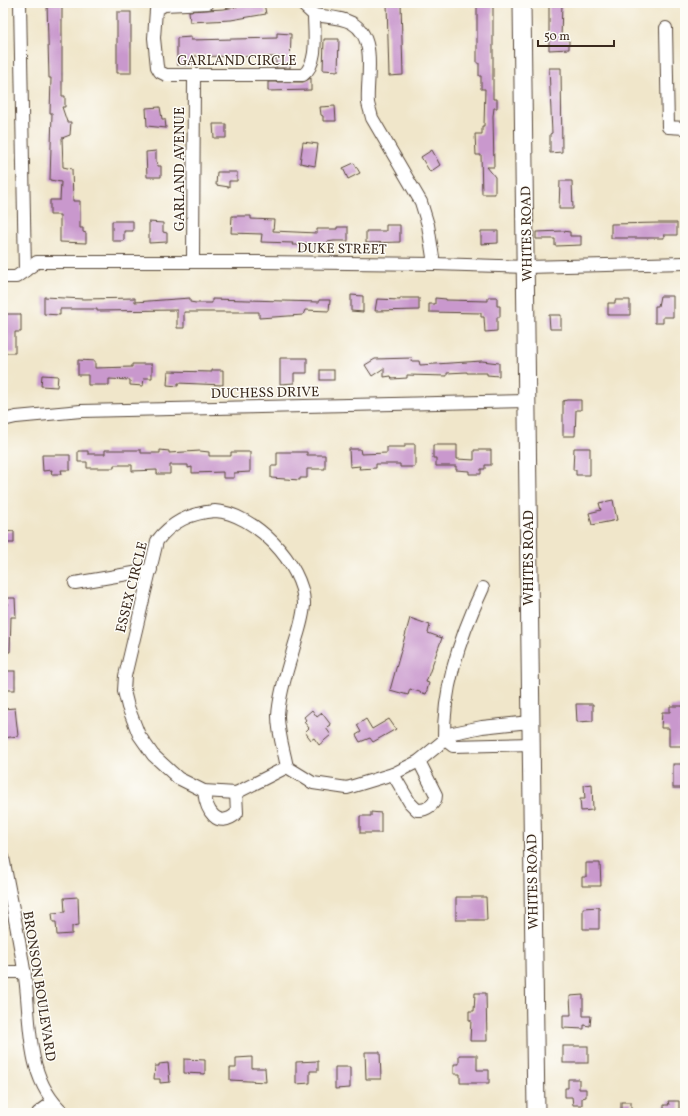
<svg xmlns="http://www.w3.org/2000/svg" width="688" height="1116" font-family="Vollkorn,serif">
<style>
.building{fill:#c998cd}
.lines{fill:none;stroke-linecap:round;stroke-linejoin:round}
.street-casing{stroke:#564638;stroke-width:14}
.secondary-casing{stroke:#564638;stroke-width:19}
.street{stroke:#fff;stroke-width:12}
.secondary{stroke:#fff;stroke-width:17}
.labels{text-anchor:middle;stroke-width:3;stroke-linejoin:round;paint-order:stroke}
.street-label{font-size:14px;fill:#3b2a1e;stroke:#fdfcf7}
</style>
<rect width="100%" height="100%" fill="#fdfcf7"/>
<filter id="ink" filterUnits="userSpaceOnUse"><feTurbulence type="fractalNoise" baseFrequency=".025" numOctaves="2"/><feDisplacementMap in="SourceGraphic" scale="8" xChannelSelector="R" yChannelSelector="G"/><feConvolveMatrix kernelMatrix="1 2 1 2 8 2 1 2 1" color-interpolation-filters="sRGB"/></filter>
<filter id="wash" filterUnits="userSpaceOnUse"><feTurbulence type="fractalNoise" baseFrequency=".012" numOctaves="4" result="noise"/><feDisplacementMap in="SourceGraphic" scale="16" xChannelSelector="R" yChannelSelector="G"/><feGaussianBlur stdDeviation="0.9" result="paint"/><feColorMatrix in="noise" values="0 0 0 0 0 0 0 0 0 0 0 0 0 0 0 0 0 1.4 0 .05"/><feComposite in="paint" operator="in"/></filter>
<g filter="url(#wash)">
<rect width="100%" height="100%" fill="#f0e6ca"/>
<g id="blocks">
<g class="building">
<path d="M47 3H62V96H65V107H62L67 122H71L70 135 62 138 63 167 72 169 73 201H80V228H83V232L86 233V243L60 242V215H50V200H60L61 182 50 180 52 113H50L51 78H49Z"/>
<path d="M258 3H264L266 14 231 20 190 22 189 11 224 9Z"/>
<path d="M387 3H401L403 75 389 76Z"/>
<path d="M477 3H493V99H497V108H494L493 116 494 167H487L495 177V194H482L481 155H476L475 134H482V126H484L485 89H481V76H479V63H477Z"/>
<path d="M549 3H562L561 39 569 40V49L549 50Z"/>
<rect x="117" y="12" width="14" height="61"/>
<path d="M277 33 291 34 290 68H276V57L192 56V65H177V38L191 37V40L277 38Z"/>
<path d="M324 39H339L338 71 323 70Z"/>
<path d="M549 68H561L562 152 550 153V134L552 133Z"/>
<path d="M311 78V90L268 91V82H303Z"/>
<path d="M335 106 336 121H323V116L321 115 320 107Z"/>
<path d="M160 107 162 119H165L166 128 147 126 146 108Z"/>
<path d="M213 124H226V138H214Z"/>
<path d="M303 142 318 144 315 166 300 163Z"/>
<path d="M432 150 440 165 430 172 421 157Z"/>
<path d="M156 151V162H157L158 166H161V177H147L146 152Z"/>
<path d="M354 163 360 173 348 179 343 168Z"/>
<path d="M217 172H237V181H229V187L216 185Z"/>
<path d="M560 181H572L573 209H559Z"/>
<path d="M232 216H251V219L274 220 273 231 317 233V229H337V227H348V241H334L327 242 328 243H304V245H292L293 243 261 242 262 234 231 233Z"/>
<path d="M112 221H133V231H124V241H112Z"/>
<path d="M149 222 163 223V232L167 233V242L149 243Z"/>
<path d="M659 223H677V235H664V238H611V224Z"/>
<path d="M386 225H400V242L366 243V231H386Z"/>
<path d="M481 231H498V243L481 244Z"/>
<path d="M563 231 570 232V236H581V245L555 246V239H536V232Z"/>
<path d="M351 295 363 296V312L351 311Z"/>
<path d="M660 296H673V317H663V323H655V306H658Z"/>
<path d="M44 297 84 299 135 298V302L190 298V302L196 303H212V299L319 302V300H330L329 311 305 310 303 315 259 318V312H184V328H177V310L97 311V309H60V315L44 314Z"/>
<path d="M488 297H497V306H500V317H497V331L485 332 484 317H481V313L429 312V304H435V298L446 299V300L488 301Z"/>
<path d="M400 298H419V310L375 311 377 299 400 300Z"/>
<path d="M615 300H630V315H608V303H615Z"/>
<path d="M6 314H21V332H15V353H5Z"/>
<path d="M549 315H561V329H550Z"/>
<path d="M280 358H307V373H294V383L280 384Z"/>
<path d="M412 358 411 361H419L420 365 482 361 499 363V376L487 375V373H467V372L447 373V376L407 375V378L392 379 391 376 384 377V368L372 376 365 365 375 359Z"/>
<path d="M78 360 95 361V368L132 367V364H152V378H144L143 386 130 385V380L109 379V385H88V375H78Z"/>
<path d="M212 370H223V385L178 383V386L167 385 168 371 212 372Z"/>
<rect x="320" y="370" width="14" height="10"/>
<path d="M42 375 58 376 57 387 41 386Z"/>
<path d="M567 400H581V410H576L575 436H563V401Z"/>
<path d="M405 444H415V467H400V464H376V468L359 469 360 466 350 467 349 449H360L361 454 387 453V447H405Z"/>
<path d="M433 445H457V459L474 460V450H491V465H485V469H481V474H469V471L456 470V466H436V458H433Z"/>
<path d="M574 448H590V475H576V470H573Z"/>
<path d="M105 450H141V453H160V450L169 451V453L200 451 209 452V456H231V452H250V472L234 473V478H223V472L192 473V467L188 468V465H170V474H157V470L132 471V465H114V468H87V462H78V451H88V454H105Z"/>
<path d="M277 452H307V455H325V469H307V478H300V480L271 478V466H277Z"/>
<path d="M42 455H70V470H61L62 474H51L52 470 43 471Z"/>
<path d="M613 500 617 520 592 525 589 513 601 510 599 503Z"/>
<path d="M14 531V543H4V532Z"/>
<path d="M7 598H15L16 617H11L10 652H3V605H7Z"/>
<path d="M410 618 430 625 428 633 442 638 426 682 429 683 426 694 410 689 408 695 390 690Z"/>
<rect x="3" y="671" width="12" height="19"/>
<path d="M576 704H593V721L577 722Z"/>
<path d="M670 706H683L682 746H669V728H661L662 712H670Z"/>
<path d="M15 708 18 736 4 738 3 709Z"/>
<path d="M312 710 317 717 322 713 331 725 326 728 331 735 319 745 314 738 311 740 305 732 309 728 304 722 306 720 304 717Z"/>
<path d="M366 719 372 729 389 719 396 729 373 742 370 738 360 742 356 735 361 732 357 725Z"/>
<rect x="673" y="764" width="12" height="24"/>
<path d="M592 784 593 810 581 811 580 799H585L584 785Z"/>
<path d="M371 812 381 813V833H360V816H371Z"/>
<path d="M586 863H600L601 886H582V877H586Z"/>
<path d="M78 897 79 925 72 926V934L57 935 56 922H53L52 913 65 912 64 898Z"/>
<path d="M456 897H486L487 920H456Z"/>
<path d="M599 907V929H583V908Z"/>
<path d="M475 993H486L487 1041H470L471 1020H469V1011H474Z"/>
<path d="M583 995V1016H591L590 1026 584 1025V1029L563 1028V1015H571L570 996Z"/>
<rect x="563" y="1046" width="25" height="17"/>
<path d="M365 1052H380L381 1079H366Z"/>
<path d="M459 1055H477V1070H489V1083H460V1074H454V1064H459Z"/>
<path d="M252 1057V1068H265L266 1082 230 1080V1068H236V1058Z"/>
<path d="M184 1059 205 1060V1074L184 1073Z"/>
<path d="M318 1061V1071H310V1083L296 1084V1062Z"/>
<path d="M168 1063 170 1082 160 1083V1079H154L155 1066H159V1064Z"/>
<path d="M335 1067H350V1088L335 1089Z"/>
<path d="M568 1079H579V1089H586V1097L582 1098V1105H573L572 1097H565V1088H568Z"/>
<path d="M668 1101H679V1113H664V1105H669Z"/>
<rect x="621" y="1102" width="10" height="11"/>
</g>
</g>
</g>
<g filter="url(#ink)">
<use href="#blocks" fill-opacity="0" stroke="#564638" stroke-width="1"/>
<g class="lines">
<g class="street-casing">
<g id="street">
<path d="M20 3 25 271"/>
<path d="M208 3 164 5 156 10 154 38 157 67 160 72 166 75H303C319 63 314 33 314 15L301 3"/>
<path d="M314 15C326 17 341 17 352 23 378 38 366 79 368 103 369 108 371 113 372 118L421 202 428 225 434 264"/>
<path d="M666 28 668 127 685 128"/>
<path d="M193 261 194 76"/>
<path d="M3 277H16L37 262H261L434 264 527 267 685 263"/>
<path d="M3 420 16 417 81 411 528 401"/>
<path d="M215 511C254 513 303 564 304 603 304 619 296 638 292 654 286 673 279 696 278 716 278 733 284 751 287 767L236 793 204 791 178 778 153 755 139 735 128 707 124 691 125 676 157 541C172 521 191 513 215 511Z"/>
<path d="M75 583 151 570"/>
<path d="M444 739C443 688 461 634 483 588"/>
<path d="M444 739 453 746 531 744"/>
<path d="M287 767 313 783 347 788 393 774 419 761 453 733 482 727 530 722"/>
<path d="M393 774 410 803 417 810C426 811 436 804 436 795L419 761"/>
<path d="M204 791C206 810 217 831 237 813L236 793"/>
<path d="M3 857C10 895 18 932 24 970 32 1018 23 1077 64 1113"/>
<path d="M3 972H25"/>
<path d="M38 1113 53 1102"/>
</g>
</g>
<g class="secondary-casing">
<path id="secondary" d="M522 3C528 373 529 743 536 1113"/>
</g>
<use href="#street" class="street"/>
<use href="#secondary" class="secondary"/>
</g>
</g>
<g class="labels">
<g class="street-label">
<text x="237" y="65">GARLAND CIRCLE</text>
<text transform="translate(179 169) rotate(-90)" y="5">GARLAND AVENUE</text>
<text transform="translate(526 234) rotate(-91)" y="5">WHITES ROAD</text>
<text transform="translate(342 248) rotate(1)" y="5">DUKE STREET</text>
<text transform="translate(265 392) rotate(-1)" y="5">DUCHESS DRIVE</text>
<text transform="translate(528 558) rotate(-90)" y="5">WHITES ROAD</text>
<text transform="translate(131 587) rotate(-76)" y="5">ESSEX CIRCLE</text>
<text transform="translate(532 882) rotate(-91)" y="5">WHITES ROAD</text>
<text transform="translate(40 986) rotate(81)" y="5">BRONSON BOULEVARD</text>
</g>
</g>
<rect width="688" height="1116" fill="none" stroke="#fdfcf7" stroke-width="16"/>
<path d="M538 40v6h76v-6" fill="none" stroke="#3b2a1e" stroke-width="2"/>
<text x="544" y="40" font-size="12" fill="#3b2a1e" stroke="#fdfcf7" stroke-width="3" paint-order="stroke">50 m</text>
</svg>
